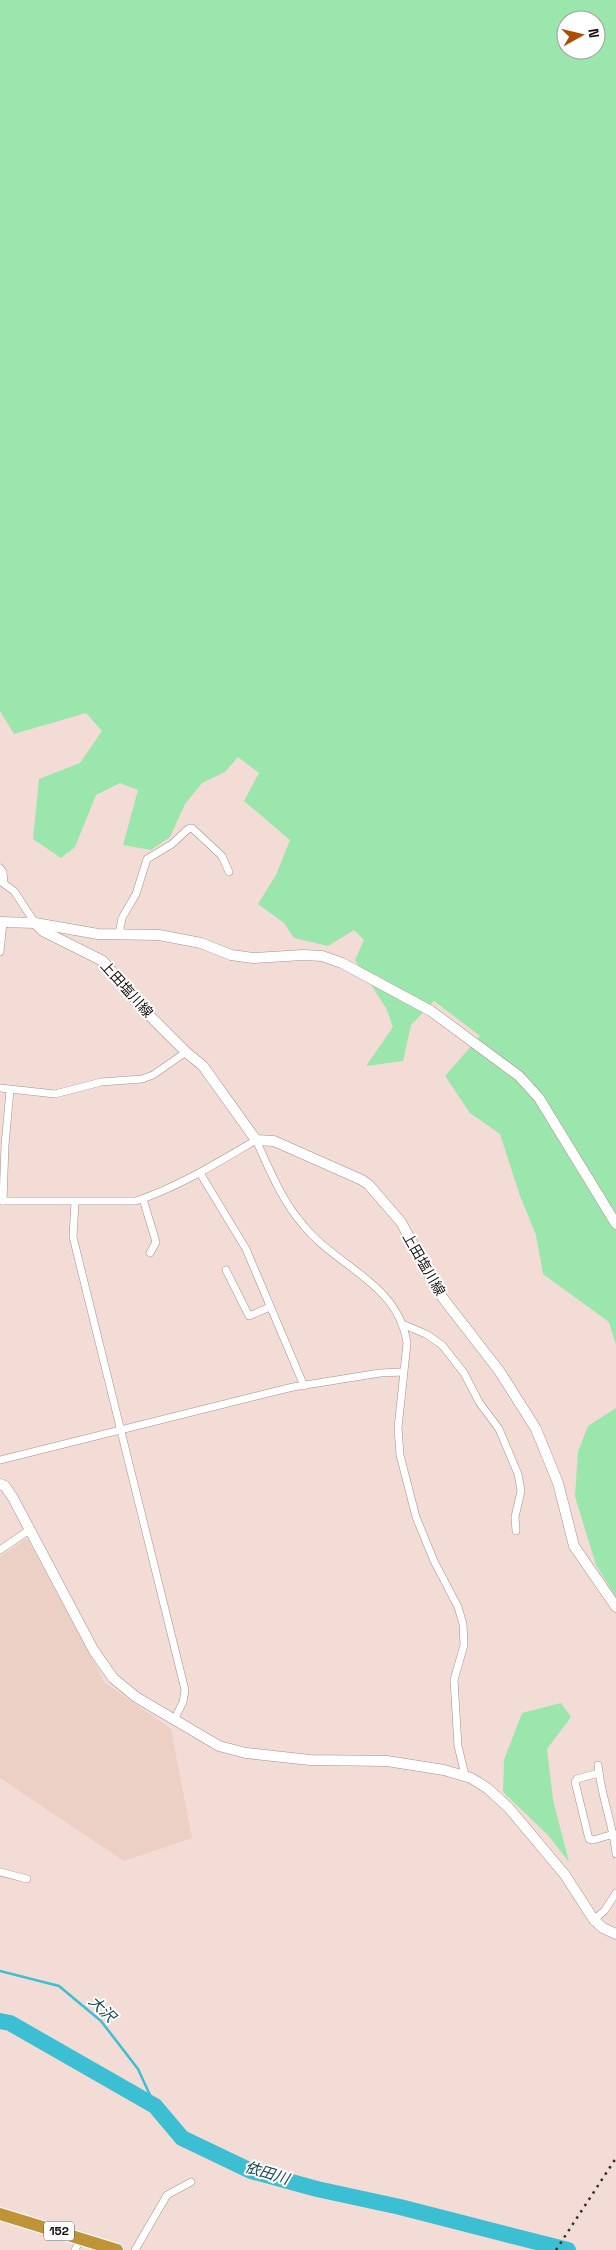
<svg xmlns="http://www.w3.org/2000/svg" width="616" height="2250" font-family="'Space Grotesk','Noto Sans JP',sans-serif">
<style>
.built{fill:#edd0c5}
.green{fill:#9ae6ac;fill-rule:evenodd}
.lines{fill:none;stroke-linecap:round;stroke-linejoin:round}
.stream{stroke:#3dbfd3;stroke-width:2.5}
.river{stroke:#3dbfd3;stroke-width:16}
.street-casing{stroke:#a6928b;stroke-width:8}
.secondary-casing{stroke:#a6928b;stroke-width:11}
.highway-casing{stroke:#fff;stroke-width:14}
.street{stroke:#fff;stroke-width:7}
.secondary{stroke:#fff;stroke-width:10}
.highway{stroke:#bf9438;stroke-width:12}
.rail{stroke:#372d2b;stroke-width:2.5;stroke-dasharray:2.5 5;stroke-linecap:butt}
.labels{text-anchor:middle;stroke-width:4;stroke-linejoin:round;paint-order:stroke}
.shield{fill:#fff;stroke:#5b5655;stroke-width:1}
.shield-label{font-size:12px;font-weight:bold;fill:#150e0c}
.street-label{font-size:14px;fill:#150e0c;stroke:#fff}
.water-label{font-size:15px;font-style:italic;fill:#164c55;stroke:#fff}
</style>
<rect width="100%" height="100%" fill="#f2dcd5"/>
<path class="built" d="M27 1538 105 1683 171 1729 192 1838 124 1861 0 1778V1557Z"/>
<g class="green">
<path d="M0 0H616V1345L609 1322 543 1274 536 1235 520 1196 500 1134 470 1113 445 1076 480 1036 434 1001 411 1025 403 1061 366 1066 393 1027 386 1008 355 960 364 940 354 930 328 946 294 938 284 923 258 904 276 875 290 840 244 801 259 773 238 757 225 772 202 783 185 804 170 837 151 850 123 845 138 790 120 783 96 795 75 847 61 858 33 839 39 779 80 763 102 731 86 713 14 734 0 711ZM566 20H596V50H566Z"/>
<path d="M616 1408V1597L596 1565 575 1496 578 1452 588 1426Z"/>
<path d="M561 1703 571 1717 547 1749 553 1800 569 1862 548 1835 503 1792 504 1760 522 1713Z"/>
</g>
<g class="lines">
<path class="stream" d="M0 1971 59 1986 101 2021 138 2069 155 2106"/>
<path class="river" d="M0 2021 10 2023 155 2106 182 2138 251 2171 317 2189 400 2207 568 2250"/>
<g class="street-casing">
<g id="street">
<path d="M0 868 3 872 4 883"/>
<path d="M0 881 14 891 35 923"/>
<path d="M119 934 122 918 136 894 147 859 172 844 188 829 192 828 222 856 229 872"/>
<path d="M0 952 3 922"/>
<path d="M0 1088 55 1094 101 1082 142 1079 153 1075 186 1052"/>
<path d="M200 1173 246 1249 304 1386"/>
<path d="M143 1199 156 1242 150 1253"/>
<path d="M0 1201H136C178 1187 217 1163 256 1140 270 1171 282 1201 304 1226 337 1267 398 1283 407 1343L398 1428 400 1455 416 1517 434 1561 458 1607 463 1624 464 1645 454 1680 458 1746 465 1775"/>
<path d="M3 1201 5 1145 10 1090"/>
<path d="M75 1202 73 1237 185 1690 183 1702 174 1720"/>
<path d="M226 1270 249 1316 270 1307"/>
<path d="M402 1324 426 1334 442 1345 464 1373 479 1402 499 1429 518 1474 521 1491 515 1517 516 1531"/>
<path d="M0 1460 293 1387 380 1373 403 1372"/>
<path d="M0 1550 29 1530"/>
<path d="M598 1765C601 1796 613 1824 616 1854"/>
<path d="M599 1773 577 1779 575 1782 589 1839 593 1840 614 1834"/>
<path d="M0 1872 27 1879"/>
<path d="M594 1920 605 1910 616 1893"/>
<path d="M75 2250 81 2238"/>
<path d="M135 2250 167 2195 191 2182"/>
</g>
</g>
<g class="secondary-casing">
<g id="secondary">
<path d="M0 922 35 923 98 934 159 935 201 943 231 955 253 958 303 955 322 956 342 963 431 1011 519 1076 539 1098 616 1224"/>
<path d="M35 923 43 931 103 961 148 1014 186 1052 203 1066 256 1140 274 1141 362 1180 369 1185 401 1222 439 1293 500 1372 536 1429 558 1483 574 1546 616 1607"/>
<path d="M0 1484 5 1486 13 1498 94 1651 113 1678 136 1697 219 1746 246 1753 310 1760 387 1761 444 1770 471 1778 487 1788 508 1807 565 1875 594 1920 603 1928 616 1934"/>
</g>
</g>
<g class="highway-casing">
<path id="highway" d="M0 2214 117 2250"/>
</g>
<use href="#street" class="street"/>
<use href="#secondary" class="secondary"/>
<use href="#highway" class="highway"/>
<path class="rail" d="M556 2250 616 2158"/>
</g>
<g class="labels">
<rect class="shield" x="44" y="2221.5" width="30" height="19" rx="4"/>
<g class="shield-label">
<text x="59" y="2235">152</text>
</g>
<g class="street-label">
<text transform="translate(127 989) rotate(48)" y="5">上田塩川線</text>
<text transform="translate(424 1264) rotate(60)" y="5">上田塩川線</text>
</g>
<g class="water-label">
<text transform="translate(102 2009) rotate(44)" y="5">大沢</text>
<text transform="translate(267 2173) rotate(17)" y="5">依田川</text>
</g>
</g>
<g transform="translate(581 35) rotate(82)"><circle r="24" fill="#ffffff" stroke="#a19f9e"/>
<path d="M0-4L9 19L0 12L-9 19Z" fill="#ad4e00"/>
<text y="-8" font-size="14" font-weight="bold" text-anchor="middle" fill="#150e0c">N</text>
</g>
</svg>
